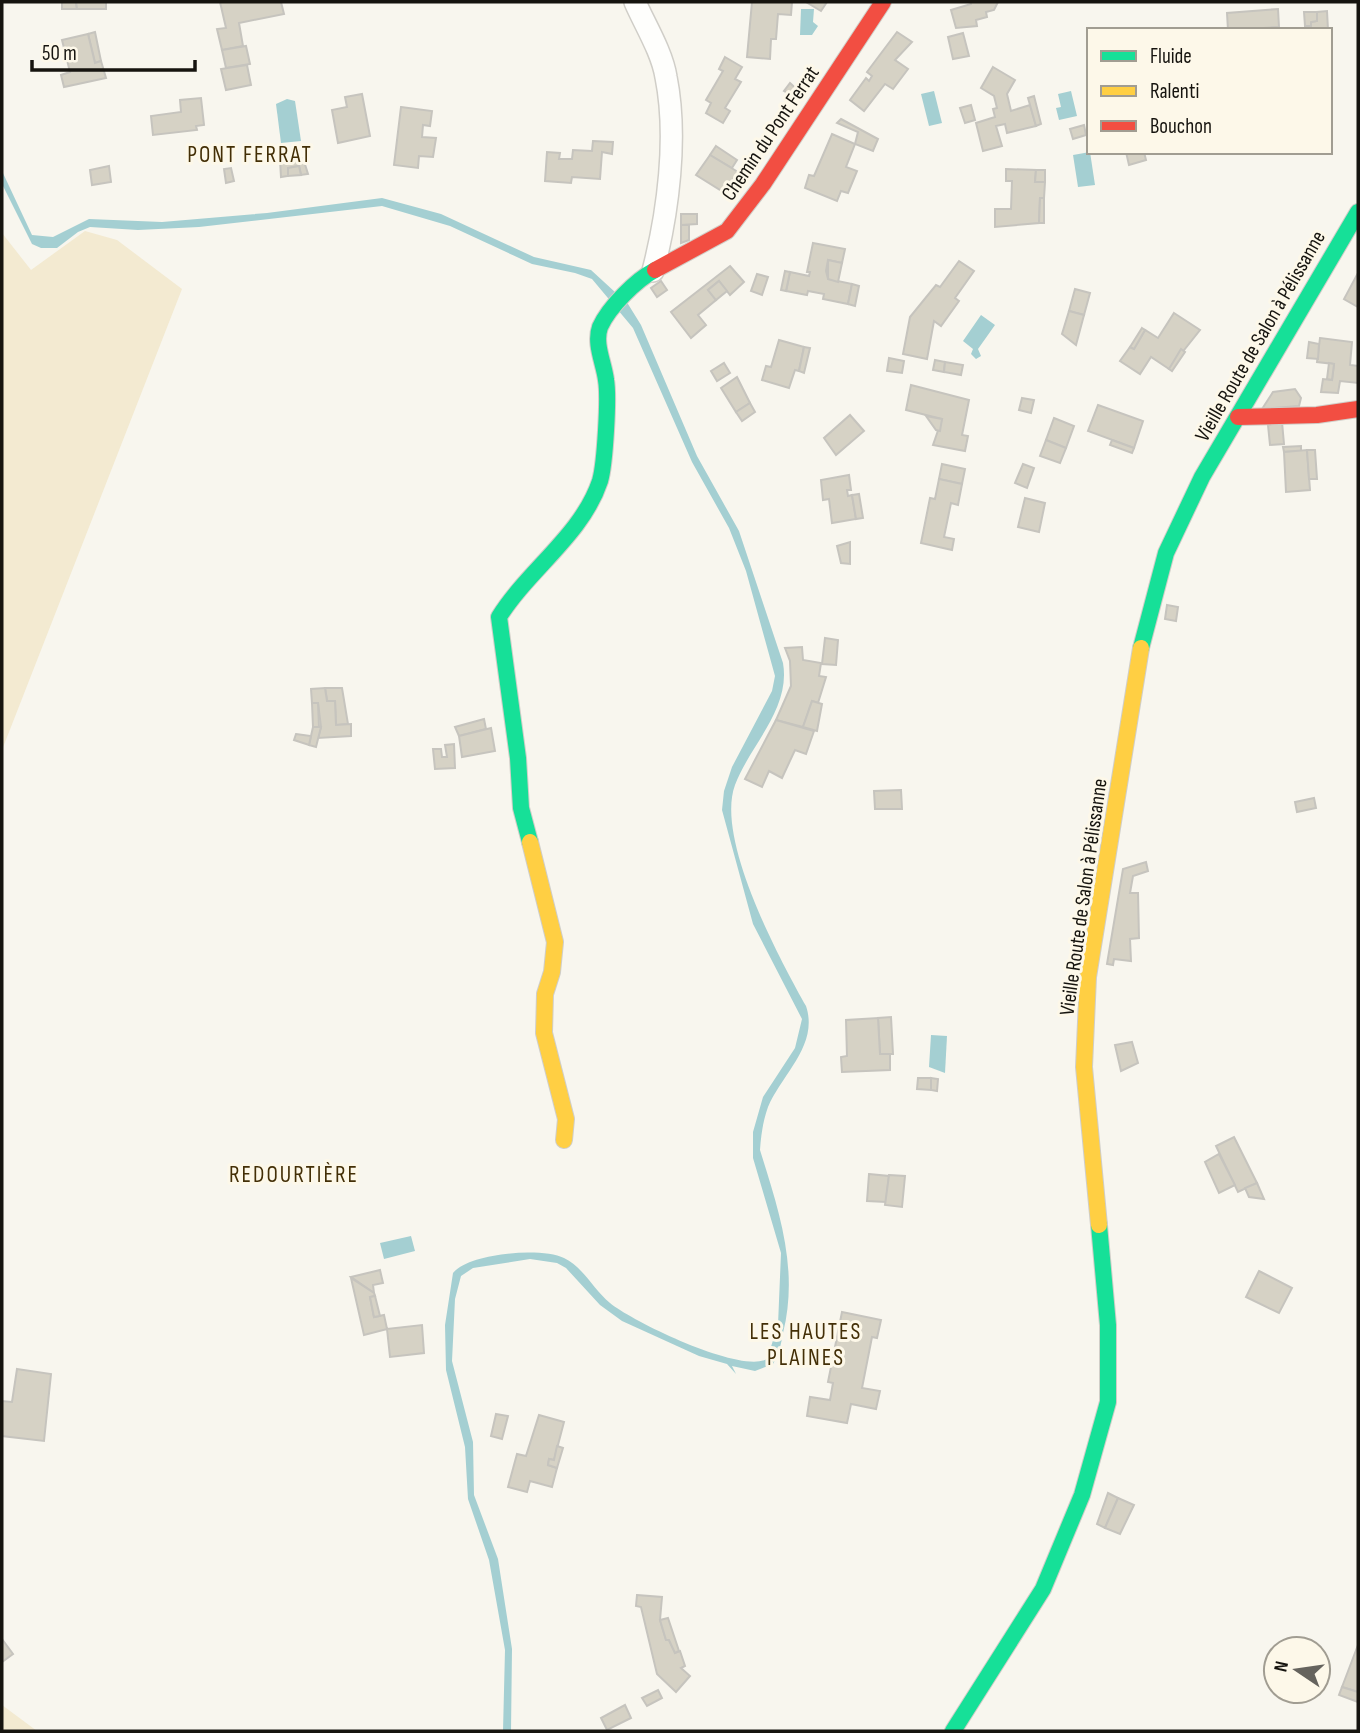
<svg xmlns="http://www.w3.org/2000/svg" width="1360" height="1733" font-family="'Sofia Sans Condensed',sans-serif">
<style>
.green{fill:#f3ead1}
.water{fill:#a4cfd2}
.building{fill:#d6d2c5;stroke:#c6c4be;stroke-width:2}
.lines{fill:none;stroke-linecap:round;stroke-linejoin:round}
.street-casing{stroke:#d0cec8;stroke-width:24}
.fast-casing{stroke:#d0cec8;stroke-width:18}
.slow-casing{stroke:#d0cec8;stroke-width:18}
.jam-casing{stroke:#d0cec8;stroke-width:18}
.street{stroke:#fefefc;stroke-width:21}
.fast{stroke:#16e098;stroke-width:16}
.slow{stroke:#ffcf43;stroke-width:16}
.jam{stroke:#f24e42;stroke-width:16}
.labels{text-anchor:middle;stroke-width:6;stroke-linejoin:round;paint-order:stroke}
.street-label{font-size:21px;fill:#16140f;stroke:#fdf8e9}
.neighbourhood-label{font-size:23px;letter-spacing:2px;fill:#432f07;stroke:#fdf8e9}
</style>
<rect width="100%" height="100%" fill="#f8f6ee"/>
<g class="green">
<path d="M85 231 117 240 182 289 2 750V233L31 270Z"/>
<path d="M2 1705 37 1731H2Z"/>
</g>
<g class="water">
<path d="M801 9H814L813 22 818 26 812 35H800Z"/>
<path d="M934 91 942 123 929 126 921 94Z"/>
<path d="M1071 91 1077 116 1059 120 1056 108 1061 107 1058 94Z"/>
<path d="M287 99 295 101 301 141 281 143 276 104Z"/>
<path d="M1090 152 1095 185 1078 187 1073 155Z"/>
<path d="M2 171 32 235 53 237 89 219 162 222 267 213 382 198 441 214 534 257 591 270 628 304 641 325 697 456 739 531 783 663C791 709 750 745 735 785 715 839 779 958 806 1006 819 1045 782 1074 768 1107 763 1121 761 1135 760 1150 779 1211 799 1269 783 1333 781 1344 779 1355 773 1364L755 1371 732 1366 736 1374 727 1364 699 1356 622 1321 600 1305 566 1268 557 1263 530 1259 473 1268 461 1276 455 1299 452 1361 473 1442 474 1495 498 1559 512 1649 511 1731H503L505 1650 489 1560 468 1499 465 1447 446 1370 445 1325 453 1273C469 1253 541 1247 564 1258 583 1267 594 1290 610 1303 633 1322 741 1374 767 1359L778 1325 781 1253 753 1158V1132L763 1097 795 1048 802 1019 753 924 722 810 724 791 732 767 772 691 775 676 746 571 729 528 692 462 633 328 592 279 575 273 532 264 450 226 382 206 199 227 138 230 90 227 78 232 57 248H41L32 244 2 184Z"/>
<path d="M981 315 995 325 978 349 981 356 976 359 971 354 973 349 963 341Z"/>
<path d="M931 1035 947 1036 945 1073 929 1067Z"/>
<path d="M411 1236 415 1251 384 1259 380 1243Z"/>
</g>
<g class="building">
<path d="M62 2H76L77 9H62Z"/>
<path d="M76 2H106V9H77Z"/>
<path d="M220 2H281L284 14 239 23 243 46 222 50 217 29 226 28Z"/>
<path d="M752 2H792L791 15 778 14 776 39H771L770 59 747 57Z"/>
<path d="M806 2H827L821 11Z"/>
<path d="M971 2H998L994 10 986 12 987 17 976 20 977 26 956 28 951 10 971 4Z"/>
<path d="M1278 9 1279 27 1228 30 1227 13Z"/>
<path d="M1327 11 1328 30H1305V26H1311V22L1317 21V12Z"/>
<path d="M1304 12H1317V21L1311 22V26H1305Z"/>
<path d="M95 32 101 61 95 63 88 34Z"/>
<path d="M897 32 912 42 895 60 908 69 893 89 885 84 864 111 850 100 866 78 869 81 872 76 867 72Z"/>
<path d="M963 33 969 56 953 59 948 37Z"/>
<path d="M88 34 95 63 101 61 106 78 64 87 61 75 70 72 62 40Z"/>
<path d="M246 46 250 64 226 68 222 50Z"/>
<path d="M725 57 742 67 735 79 741 82 725 108 730 111 723 123 706 113 711 103 706 100 723 71 719 69Z"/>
<path d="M247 65 251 85 226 90 221 69Z"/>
<path d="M993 67 1015 80 1007 94 1011 111 1030 105 1036 126 1007 133 1005 124 996 126 1002 146 983 151 976 123 995 117 993 109 997 108 994 96 981 88Z"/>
<path d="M790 83 803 95 799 100 784 91Z"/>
<path d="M362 94 370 136 338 143 332 110 347 107 345 97Z"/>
<path d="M1034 96 1041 124 1036 126 1028 98Z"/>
<path d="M201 98 204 125 196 126 197 130 153 135 151 116 181 112 180 100Z"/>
<path d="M971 105 975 120 965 123 960 108Z"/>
<path d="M401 107 432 111 430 126 423 125 422 137 436 138 433 157 419 156 418 168 394 165Z"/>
<path d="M841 119 878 139 873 151 855 144 858 132 837 123Z"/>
<path d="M1084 125 1086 135 1073 139 1070 129Z"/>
<path d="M832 134 855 144 846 167 857 171 848 193 841 191 837 201 805 188 809 175 814 176Z"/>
<path d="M593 141 613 142 612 154 602 152 600 179 572 177 571 183 545 181 547 152 560 153 559 159H572L573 150 592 151Z"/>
<path d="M716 146 737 160 732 168 710 155Z"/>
<path d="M1126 152H1144L1146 160 1129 165Z"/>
<path d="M710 155 738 172 725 193 696 175Z"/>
<path d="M303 158 308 174 301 175 299 166 288 168V176L281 177 280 160Z"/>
<path d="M109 166 111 182 92 185 90 170Z"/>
<path d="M299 166 301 175 288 176V168Z"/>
<path d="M231 168 234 181 226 183 224 169Z"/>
<path d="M1006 169 1036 170 1035 182H1045L1044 198H1040L1039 223 995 227V209H1011L1012 181H1006Z"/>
<path d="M1036 170H1045V182H1035Z"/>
<path d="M1040 198H1044V223H1039Z"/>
<path d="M681 214H697V224L681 225Z"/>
<path d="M681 225H689V240L681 243Z"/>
<path d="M813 243 845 249 842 263 828 260 826 271 828 279 852 284 848 304 823 299 824 294 808 291 807 295 786 291 790 272 809 276 810 272H807Z"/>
<path d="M828 260 842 263 838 282 828 279Z"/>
<path d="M959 261 974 271 955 298 959 301 941 326 934 321 927 359 903 354 910 317 936 285 940 287Z"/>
<path d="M730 266 744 282 730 295 719 281 708 290 716 300 698 315 706 325 691 338 671 312Z"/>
<path d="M785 271 790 272 786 291 781 290Z"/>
<path d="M1358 273V307L1344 299Z"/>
<path d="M757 274 768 277 762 295 751 291Z"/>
<path d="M661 281 667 290 657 297 651 288Z"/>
<path d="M719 281 727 291 716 300 708 290Z"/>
<path d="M852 284 859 286 855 306 848 304Z"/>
<path d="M1075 289 1090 293 1084 315 1069 311Z"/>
<path d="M1069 311 1084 315 1076 345 1062 334Z"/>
<path d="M1174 313 1200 330 1169 369 1151 357 1140 374 1120 361 1130 347 1134 349 1145 330 1158 338Z"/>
<path d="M1142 328 1145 330 1134 349 1130 347Z"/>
<path d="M1320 338 1352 342 1350 365 1358 366V383L1340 381 1338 393 1321 392 1323 379 1332 380 1334 364 1317 362Z"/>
<path d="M779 340 804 347 799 371 795 370 789 388 762 380 766 366 771 367Z"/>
<path d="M1309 342 1319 344 1318 359 1307 358Z"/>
<path d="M804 347 810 348 804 373 799 371Z"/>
<path d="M1181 349 1185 352 1172 371 1169 369Z"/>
<path d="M889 358 904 361 902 373 887 371Z"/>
<path d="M935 360 945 362 944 372 933 370Z"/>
<path d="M945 362 963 365 961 375 944 372Z"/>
<path d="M724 363 730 373 717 381 711 371Z"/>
<path d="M1329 363 1334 364 1332 380 1327 379Z"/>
<path d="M737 377 750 403 736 412 721 388Z"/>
<path d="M911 385 969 400 962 435 968 436 965 451 933 445 942 419 906 410Z"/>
<path d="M1295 389 1301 398 1299 406 1262 409 1273 392Z"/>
<path d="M1022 398 1034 400 1031 413 1019 410Z"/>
<path d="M750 403 755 412 742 421 736 412Z"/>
<path d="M1098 405 1143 421 1134 448 1088 431Z"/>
<path d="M850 415 864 431 836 455 824 438Z"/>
<path d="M926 416 942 419 940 431 936 430Z"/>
<path d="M1054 418 1074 426 1066 448 1046 440Z"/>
<path d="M1282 422 1284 444 1270 445 1268 425Z"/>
<path d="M1046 440 1066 448 1060 463 1040 456Z"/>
<path d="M1112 440 1134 448 1132 453 1110 445Z"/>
<path d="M1301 446V451L1284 452 1283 447Z"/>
<path d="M1307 450 1310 490 1286 492 1284 452Z"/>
<path d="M1307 450H1315L1317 479H1309Z"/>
<path d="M942 464 965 469 962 484 939 479Z"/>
<path d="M1023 464 1034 468 1027 488 1015 483Z"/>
<path d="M849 475 851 490H847L848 496 852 495 856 519 832 523 829 499 823 500 821 480Z"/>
<path d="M939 479 962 484 958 505 951 503 944 537 954 539 952 550 921 543 930 498 935 499Z"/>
<path d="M859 494 863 518 856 519 852 495Z"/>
<path d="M1025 498 1045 503 1039 532 1018 527Z"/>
<path d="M850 542V564L841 563 837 546Z"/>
<path d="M1167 605 1178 607 1176 621 1165 619Z"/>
<path d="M825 638 838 640 836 665 822 664Z"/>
<path d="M802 647 803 660 821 663 819 676 826 677 818 703 812 701 803 727 776 720 791 686 790 661 785 648Z"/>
<path d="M325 688H342L348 724 336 725 335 701H327Z"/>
<path d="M325 688 327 701H335L336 725 351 724V736L318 738 321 727 318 703H312L311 689Z"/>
<path d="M812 701 822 704 817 731 803 727Z"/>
<path d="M312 703H318L319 727H313Z"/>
<path d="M484 719 486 729 459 736 455 727Z"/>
<path d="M776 720 814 731 806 754 795 750 782 778 769 771 762 787 745 779Z"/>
<path d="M313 727H321L316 747 309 745Z"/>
<path d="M491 728 495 751 462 757 459 736Z"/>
<path d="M296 734 311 736 309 745 294 740Z"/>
<path d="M454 744 455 768 435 769 433 749H441L442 757H447L445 745Z"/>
<path d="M901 790 902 809H875L874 791Z"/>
<path d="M1314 798 1316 808 1297 812 1295 802Z"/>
<path d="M1146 862 1148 871 1133 876 1130 893H1138L1139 938 1130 939 1131 961 1114 959 1113 965 1107 964 1123 869Z"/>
<path d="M891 1017 893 1054H880L878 1018Z"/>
<path d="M878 1018 880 1054H890V1070L842 1072 841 1057 847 1056 846 1020Z"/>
<path d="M1132 1042 1138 1063 1121 1071 1115 1045Z"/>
<path d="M918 1078H931V1090L917 1089Z"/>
<path d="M931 1078 938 1079 937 1091 931 1090Z"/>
<path d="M1234 1137 1257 1183 1238 1192 1216 1146Z"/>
<path d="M1219 1154 1235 1185 1219 1193 1205 1162Z"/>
<path d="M869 1174 889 1176 886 1202 867 1201Z"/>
<path d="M889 1175 905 1176 902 1207 885 1205Z"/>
<path d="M1257 1183 1264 1199 1249 1197 1245 1188Z"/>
<path d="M380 1270 383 1283 373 1285 374 1293 351 1277Z"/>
<path d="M1259 1271 1292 1288 1279 1313 1246 1297Z"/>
<path d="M351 1278 374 1293 375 1296 370 1297 374 1317 384 1315 387 1329 422 1325 424 1353 390 1357 387 1329 364 1335Z"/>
<path d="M375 1296 380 1316 374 1317 370 1297Z"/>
<path d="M842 1312 881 1320 877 1338 872 1337 862 1388 880 1391 876 1409 851 1404 847 1423 807 1416 810 1397 830 1400 833 1383 828 1382Z"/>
<path d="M17 1369 51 1374 44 1441 2 1436V1401L12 1402Z"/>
<path d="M496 1414 508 1416 502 1439 491 1436Z"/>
<path d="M539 1415 564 1422 554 1460 549 1459 548 1465 557 1468 552 1487 530 1481 527 1492 508 1487 517 1454 526 1456Z"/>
<path d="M557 1446 563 1448 557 1468 548 1465 549 1459 554 1460Z"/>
<path d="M1108 1493 1118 1498 1105 1528 1097 1524Z"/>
<path d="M1118 1498 1134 1505 1120 1534 1105 1528Z"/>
<path d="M637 1595 662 1597 660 1620 666 1640H669L675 1653 680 1651 685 1666 681 1668 690 1676 676 1692 657 1674 641 1607 636 1606Z"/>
<path d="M668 1618 679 1651 675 1653 669 1640H666L660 1620Z"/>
<path d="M2 1639 13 1654 2 1662Z"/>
<path d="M1358 1645V1692L1342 1687Z"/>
<path d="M1342 1687 1358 1692V1702L1339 1695Z"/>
<path d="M658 1690 662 1698 647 1706 642 1698Z"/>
<path d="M625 1705 631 1718 607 1730 601 1718Z"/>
</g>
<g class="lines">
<g class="street-casing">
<path id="street" d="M635 2C645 25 662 52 666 77 678 137 668 213 653 271"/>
</g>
<g class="fast-casing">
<g id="fast">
<path d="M1141 648 1166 553 1202 477 1358 212"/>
<path d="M530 842 521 808 518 758 499 617C529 569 582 535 600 481 605 464 609 397 606 380 604 363 594 344 600 327 609 307 636 280 655 270"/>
<path d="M953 1731 1043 1589 1082 1495 1108 1402V1325L1099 1225"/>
</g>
</g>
<g class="slow-casing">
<g id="slow">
<path d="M530 842 555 942 552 972 545 994 544 1033 566 1119 564 1140"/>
<path d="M1099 1225 1084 1067 1088 977 1141 648"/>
</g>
</g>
<g class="jam-casing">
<g id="jam">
<path d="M655 270 727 231 763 184 883 2"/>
<path d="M1238 417 1317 415 1358 409"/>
</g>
</g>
<use href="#street" class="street"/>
<use href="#fast" class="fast"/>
<use href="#slow" class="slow"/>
<use href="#jam" class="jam"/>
</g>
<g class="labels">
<g class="street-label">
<text transform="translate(770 133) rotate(-56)" y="7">Chemin du Pont Ferrat</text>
<text transform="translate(1260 336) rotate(-60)" y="7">Vieille Route de Salon à Pélissanne</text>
<text transform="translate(1083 897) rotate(-82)" y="7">Vieille Route de Salon à Pélissanne</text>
</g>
<g class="neighbourhood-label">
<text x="250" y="162">PONT FERRAT</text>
<text x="294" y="1182">REDOURTIÈRE</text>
<text x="806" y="1339">LES HAUTES<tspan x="806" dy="26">PLAINES</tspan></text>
</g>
</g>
<rect width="1360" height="1733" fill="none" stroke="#16140f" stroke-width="7"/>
<rect x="1087" y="28" width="245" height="126" fill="#fdf8e9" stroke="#a19d92" stroke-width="2"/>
<rect x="1101" y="51" width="35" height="10" fill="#16e098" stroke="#a19d92" stroke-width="2"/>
<text x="1150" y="63" font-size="21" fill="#16140f">Fluide</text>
<rect x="1101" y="86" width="35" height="10" fill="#ffcf43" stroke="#a19d92" stroke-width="2"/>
<text x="1150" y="98" font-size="21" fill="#16140f">Ralenti</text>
<rect x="1101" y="121" width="35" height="10" fill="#f24e42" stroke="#a19d92" stroke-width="2"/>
<text x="1150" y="133" font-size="21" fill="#16140f">Bouchon</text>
<g transform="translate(1297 1670) rotate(283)"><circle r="33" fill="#fdf8e9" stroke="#a19d92" stroke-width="2"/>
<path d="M0-5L12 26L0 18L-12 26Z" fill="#65635d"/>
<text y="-10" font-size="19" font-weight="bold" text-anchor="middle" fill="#16140f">N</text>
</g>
<path d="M32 60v10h163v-10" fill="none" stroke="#16140f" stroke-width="3.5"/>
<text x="42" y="60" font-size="21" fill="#16140f" stroke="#fdf8e9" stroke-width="5" paint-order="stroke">50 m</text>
</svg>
